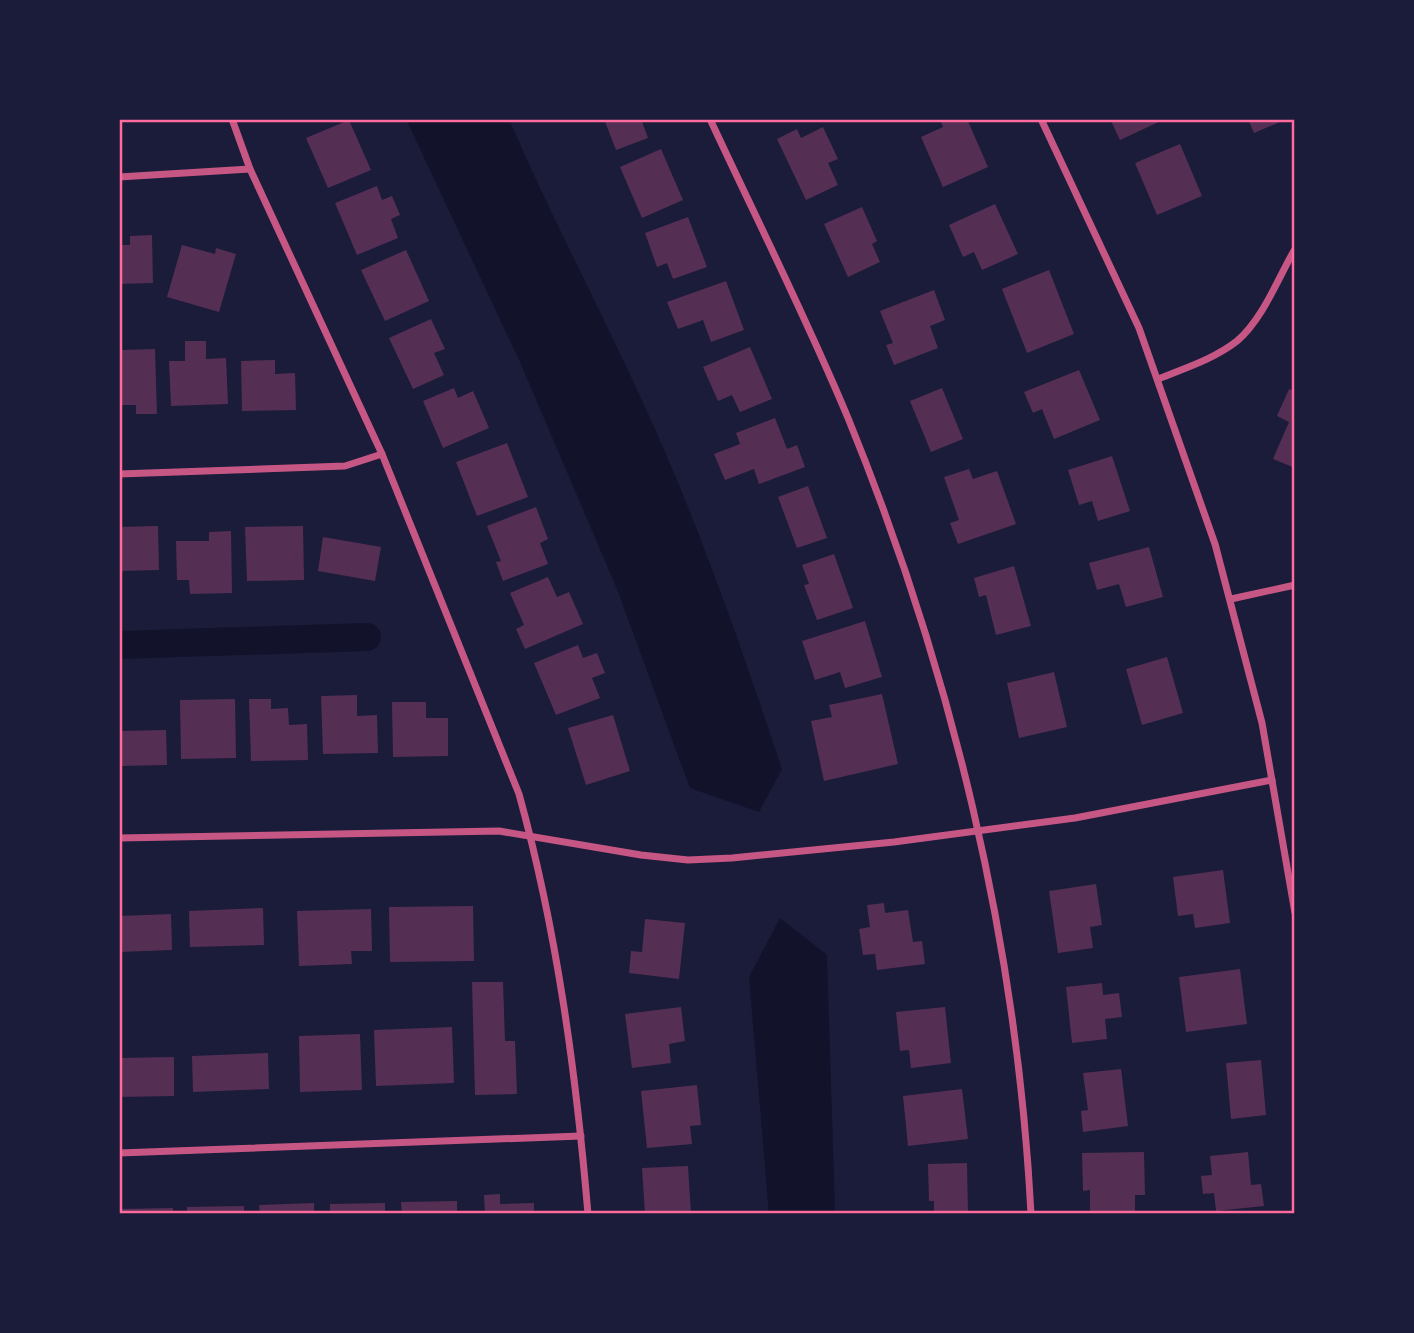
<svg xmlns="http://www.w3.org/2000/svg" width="1414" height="1333" font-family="Inter,sans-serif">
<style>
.water{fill:#12122b}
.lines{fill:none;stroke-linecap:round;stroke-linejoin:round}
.canal{stroke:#12122b;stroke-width:28}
.building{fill:#542f53}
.minor{stroke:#c65784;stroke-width:7}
.neatline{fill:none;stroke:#ff6b9d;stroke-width:2.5}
</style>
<rect width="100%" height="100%" fill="#1b1b3a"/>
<g class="water">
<path d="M406 119H509C551 217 601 310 645 407 699 525 741 646 782 769L759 812 690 788 617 589 520 362Z"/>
<path d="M780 918 827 955 835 1214H769L749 977Z"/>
</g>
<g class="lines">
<path class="canal" d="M119 645 367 637"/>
</g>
<g class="building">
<path d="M604 119H641L648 138 616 150Z"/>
<path d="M940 119H967L988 167 943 187 921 137 943 127Z"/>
<path d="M1110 119H1165L1120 140Z"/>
<path d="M1248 119H1287L1254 133Z"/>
<path d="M349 120 371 170 328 188 306 138Z"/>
<path d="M823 127 838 159 828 163 838 185 806 200 777 139 797 129 801 138Z"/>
<path d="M1180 144 1202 196 1157 215 1135 163Z"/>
<path d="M661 149 683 200 642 218 620 167Z"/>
<path d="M377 186 382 200 392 196 400 215 391 219 398 238 357 255 335 203Z"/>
<path d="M995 204 1018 254 982 270 974 252 963 257 949 225Z"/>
<path d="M862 207 877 241 872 244 880 262 848 277 824 224Z"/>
<path d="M688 217 707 267 673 279 667 263 657 267 645 233Z"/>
<path d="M152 235 153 283 119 284V245H130V236Z"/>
<path d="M182 245 215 254 216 248 236 254 219 312 167 297Z"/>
<path d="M406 250 429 301 385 321 361 270Z"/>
<path d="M1049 270 1074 334 1027 353 1002 289Z"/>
<path d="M726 281 744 330 711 342 703 320 678 329 667 302Z"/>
<path d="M934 290 945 320 930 326 938 348 894 365 886 345 893 343 880 311Z"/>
<path d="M431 319 445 349 434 353 444 375 413 389 389 338Z"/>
<path d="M185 341H206V359L226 358 228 404 171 406 169 361H185Z"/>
<path d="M750 347 772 399 740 412 732 395 718 401 703 367Z"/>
<path d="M155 349 157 414H136V405H119V350Z"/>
<path d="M275 360V374L295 373 296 410 242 411 241 361Z"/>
<path d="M1079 370 1100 420 1054 439 1042 409 1033 413 1024 392Z"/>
<path d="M454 388 458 398 473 391 489 428 443 448 423 401Z"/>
<path d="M942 388 963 439 931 452 910 401Z"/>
<path d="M1289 389 1295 391V468L1273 459 1289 422 1277 416Z"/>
<path d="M775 418 787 449 797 445 805 467 759 484 754 469 725 480 714 454 740 444 736 433Z"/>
<path d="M507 443 528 497 477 516 456 462Z"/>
<path d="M1112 456 1130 511 1098 521 1092 501 1079 505 1068 470Z"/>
<path d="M969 469 973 479 997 471 1016 524 958 544 950 523 959 520 944 477Z"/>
<path d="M808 486 827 538 797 548 778 497Z"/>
<path d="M536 507 548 539 540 543 548 564 503 581 496 562 501 561 487 526Z"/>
<path d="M158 526 159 570 119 571V527Z"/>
<path d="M303 526 304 580 247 581 245 527Z"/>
<path d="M231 531 232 593 190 594 189 580H177L176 541H209V532Z"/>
<path d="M323 537 381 547 375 581 318 571Z"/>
<path d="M1149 547 1163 597 1126 607 1119 584 1097 590 1089 563Z"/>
<path d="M834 554 853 608 817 620 804 585 809 584 802 565Z"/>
<path d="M1014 566 1031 626 996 635 986 595 979 597 974 578Z"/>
<path d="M548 577 557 597 569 592 583 624 525 649 516 629 524 625 510 593Z"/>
<path d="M865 621 882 677 845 688 840 672 815 680 802 641Z"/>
<path d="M578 645 583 658 597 653 605 673 592 678 600 698 556 715 534 663Z"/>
<path d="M1167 657 1183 713 1142 725 1126 669Z"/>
<path d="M1054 672 1067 727 1019 738 1007 683Z"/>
<path d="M882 694 898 764 824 781 811 721 832 717 829 705Z"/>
<path d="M357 695V716L377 715 378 753 323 754 321 696Z"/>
<path d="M235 699 236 758 181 759 180 700Z"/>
<path d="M249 699H271V709L288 708 289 725 307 724 308 760 251 761Z"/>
<path d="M392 702H426V718H448V756L393 757Z"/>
<path d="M613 715 630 771 586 785 568 728Z"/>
<path d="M166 730 167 765 119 766V731Z"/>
<path d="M1223 870 1230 923 1195 928 1193 914 1178 916 1173 877Z"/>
<path d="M1096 884 1102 925 1090 927 1093 948 1058 953 1049 891Z"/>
<path d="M884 903 885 913 908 910 913 942 922 941 925 964 877 970 875 954 863 955 859 929 870 927 867 905Z"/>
<path d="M473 906 474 961 390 962 389 907Z"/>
<path d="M263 908 264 945 190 947 189 911Z"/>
<path d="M371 909 372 951H351L352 964 299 966 297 911Z"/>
<path d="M171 914 172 950 119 952V916Z"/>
<path d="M645 919 685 923 679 979 629 973 631 951 642 952Z"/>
<path d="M1240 969 1247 1024 1186 1032 1179 977Z"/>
<path d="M472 982H503L505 1041H515L517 1094 475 1095Z"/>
<path d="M1102 983 1103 995 1119 993 1122 1017 1105 1019 1107 1039 1072 1043 1066 987Z"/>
<path d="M681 1007 685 1041 669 1044 671 1063 632 1068 625 1014Z"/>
<path d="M945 1007 951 1063 911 1068 909 1050 900 1051 896 1012Z"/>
<path d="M452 1027 454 1083 376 1086 374 1030Z"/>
<path d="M360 1034 362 1090 300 1092 299 1036Z"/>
<path d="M268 1053 269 1089 193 1092 192 1056Z"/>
<path d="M174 1057V1096L119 1097V1058Z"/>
<path d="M1261 1060 1266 1115 1231 1119 1226 1063Z"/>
<path d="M1121 1069 1128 1126 1083 1132 1081 1111 1088 1110 1083 1073Z"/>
<path d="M697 1085 701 1125 690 1126 692 1144 647 1148 641 1091Z"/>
<path d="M962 1089 968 1139 908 1146 903 1096Z"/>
<path d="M1144 1152 1145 1195H1135V1214H1090V1190L1083 1191 1082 1153Z"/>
<path d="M1248 1152 1251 1185 1261 1184 1264 1206 1216 1211 1214 1193 1203 1194 1201 1176 1212 1175 1210 1156Z"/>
<path d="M967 1163 968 1214H934V1201H929L928 1164Z"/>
<path d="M688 1166 691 1214H645L642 1168Z"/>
<path d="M500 1194V1204L534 1203V1214H485L484 1195Z"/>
<path d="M457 1201V1214H402L401 1202Z"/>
<path d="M314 1203V1214H260L259 1205Z"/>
<path d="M385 1203V1214H330V1204Z"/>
<path d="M244 1206V1214H187V1207Z"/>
<path d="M173 1208V1214H119V1209Z"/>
</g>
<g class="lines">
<g class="minor">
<path d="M232 119 250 169 382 454 519 794C557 931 576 1073 588 1214"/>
<path d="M710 119C756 218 806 317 848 418 951 670 1017 942 1031 1214"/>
<path d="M1041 119 1139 328 1215 544 1262 723 1295 913"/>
<path d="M119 177 250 169"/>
<path d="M1158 379C1185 368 1214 359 1237 341 1263 319 1278 278 1295 249"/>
<path d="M119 474 345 466 382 454"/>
<path d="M1231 599 1295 585"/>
<path d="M119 838 499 831 641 855 688 860 732 858 894 842 1075 818 1272 780"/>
<path d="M119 1153 581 1136"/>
</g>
</g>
<rect width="1414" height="1333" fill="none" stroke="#1b1b3a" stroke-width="242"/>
<rect x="121" y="121" width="1172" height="1091" class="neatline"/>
</svg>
